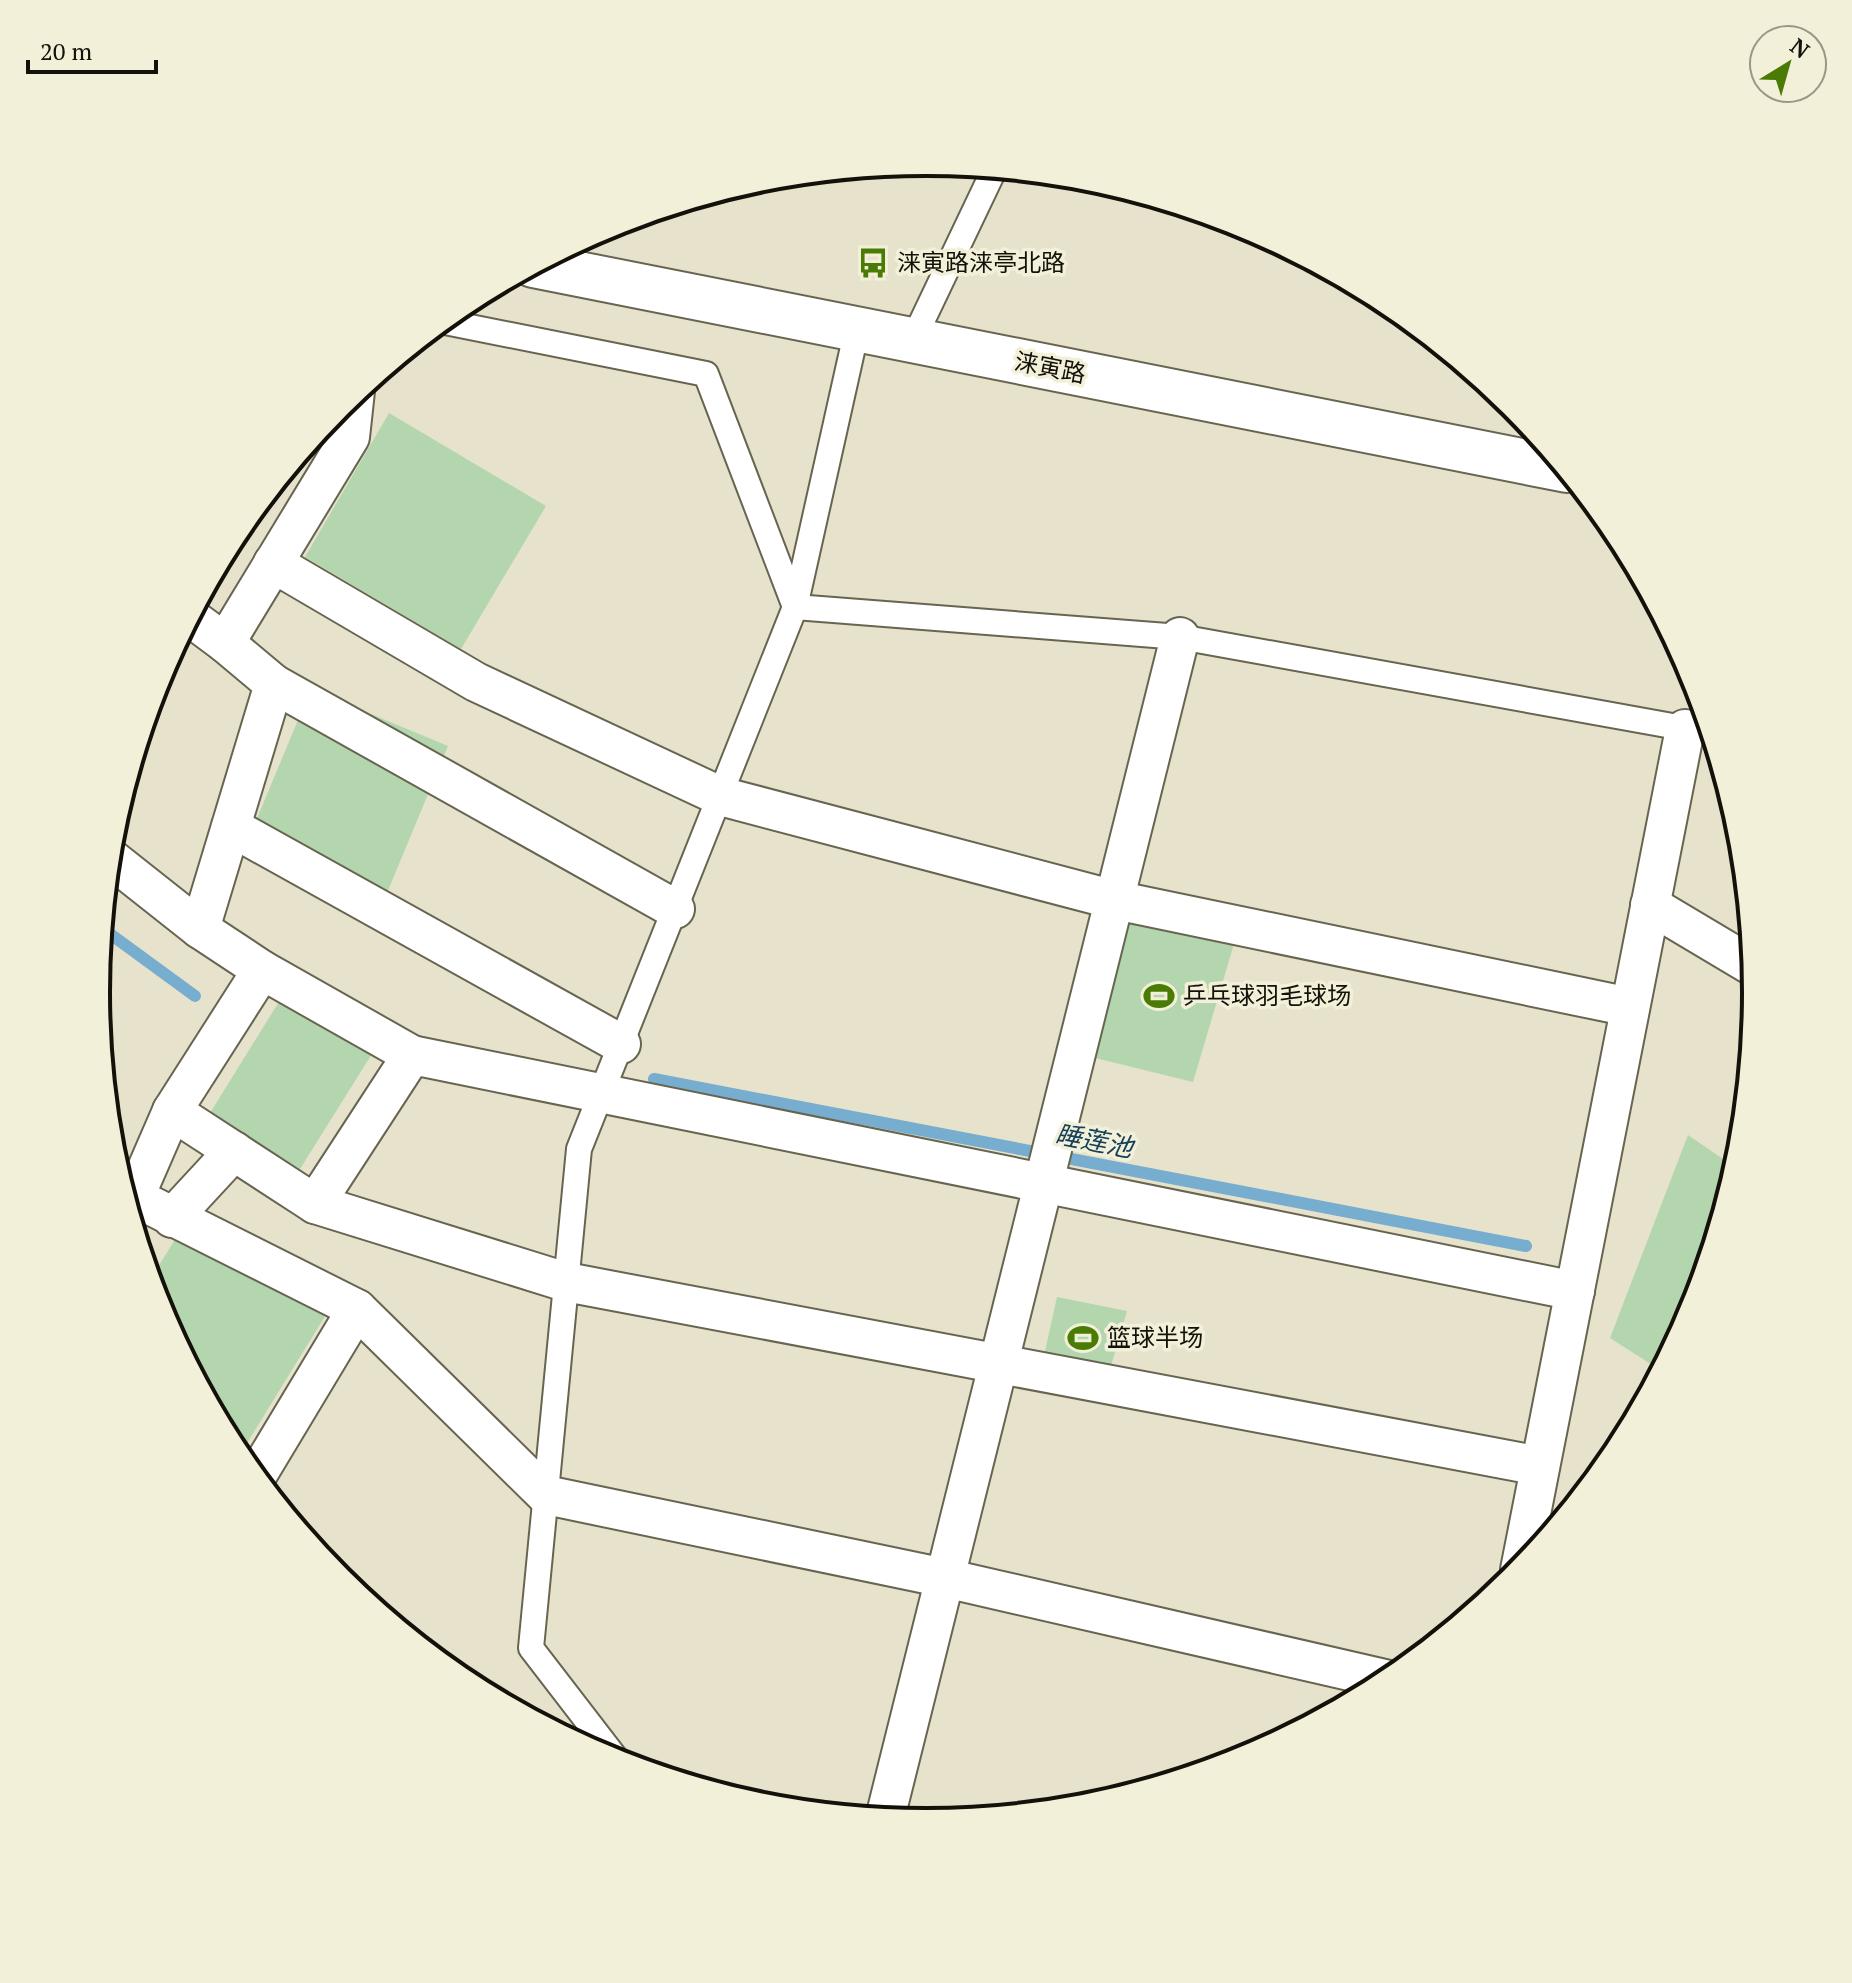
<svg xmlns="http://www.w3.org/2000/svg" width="1852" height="1983" font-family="'PT Serif','Noto Sans SC',serif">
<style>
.green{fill:#b4d6af}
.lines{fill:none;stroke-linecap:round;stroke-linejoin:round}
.stream{stroke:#77adce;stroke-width:12}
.service-casing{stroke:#676450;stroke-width:28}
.pedestrian-casing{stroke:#676450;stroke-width:42}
.tertiary-casing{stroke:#676450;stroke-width:48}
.service{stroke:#fff;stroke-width:24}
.pedestrian{stroke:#fff;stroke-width:38}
.tertiary{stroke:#fff;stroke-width:44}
.labels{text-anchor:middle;stroke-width:7;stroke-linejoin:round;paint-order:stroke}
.poi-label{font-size:24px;fill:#13110a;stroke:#f3f0d9;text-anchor:start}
.street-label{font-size:24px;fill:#13110a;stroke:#f3f0d9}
.water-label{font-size:26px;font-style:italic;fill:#144058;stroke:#f3f0d9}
.rim{fill:none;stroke:#13110a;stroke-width:4}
</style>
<rect width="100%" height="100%" fill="#e6e2cc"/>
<g class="green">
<path d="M389 413 546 506 461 649 305 557Z"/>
<path d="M311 689 448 746 387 893 250 835Z"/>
<path d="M1121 910 1236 937 1193 1082 1083 1055Z"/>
<path d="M290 984 380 1041 300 1169 210 1113Z"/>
<path d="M1688 1135 1736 1168 1693 1310 1660 1370 1610 1338Z"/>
<path d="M192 1212 335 1300 239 1456 159 1309 150 1280Z"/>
<path d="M1057 1297 1127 1311 1108 1376 1042 1365Z"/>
</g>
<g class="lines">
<g class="stream">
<path d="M102 928 195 996"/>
<path d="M654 1079 1526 1246"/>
</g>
<g class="service-casing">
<g id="service">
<path d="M440 321 706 374 795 607 1180 637 1711 733"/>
<path d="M913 340 995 168"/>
<path d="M618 1761 531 1648 579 1149 795 607 857 329"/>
</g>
</g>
<g class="pedestrian-casing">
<g id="pedestrian">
<path d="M273 563 476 682 720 796 1115 900 1630 1007"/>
<path d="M190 617 225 643"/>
<path d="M274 684 675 909"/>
<path d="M231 827 621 1044"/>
<path d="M109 857 200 929"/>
<path d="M1650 905 1754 967"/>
<path d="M262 970 412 1055"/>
<path d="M172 1111 315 1204"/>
<path d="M124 1192 357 1309"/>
<path d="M129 1210 172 1111 262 970 200 929 274 684 225 643 350 437 355 391"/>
<path d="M172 1218 234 1151"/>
<path d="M1540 1466 566 1282 315 1204 412 1055 1575 1291"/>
<path d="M256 1477 357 1309 546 1495 945 1578 1389 1680"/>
<path d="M1520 1570 1685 729"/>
<path d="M885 1818 1180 637"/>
</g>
</g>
<g class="tertiary-casing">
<path id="tertiary" d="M533 265 1567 470"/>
</g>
<use href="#service" class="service"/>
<use href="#pedestrian" class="pedestrian"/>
<use href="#tertiary" class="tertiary"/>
</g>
<defs>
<g id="bus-bare" transform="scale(2.4)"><path d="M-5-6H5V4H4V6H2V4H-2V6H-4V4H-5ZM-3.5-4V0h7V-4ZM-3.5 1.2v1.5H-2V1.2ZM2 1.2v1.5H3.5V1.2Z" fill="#4a7b04" stroke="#f3f0d9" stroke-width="2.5" paint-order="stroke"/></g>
<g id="stadium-bare" transform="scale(2.4)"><path d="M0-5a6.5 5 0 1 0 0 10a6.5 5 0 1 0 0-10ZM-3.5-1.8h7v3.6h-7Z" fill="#4a7b04" stroke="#f3f0d9" stroke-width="2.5" paint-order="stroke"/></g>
</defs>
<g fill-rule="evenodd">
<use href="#bus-bare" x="873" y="263"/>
<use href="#stadium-bare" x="1159" y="996"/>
<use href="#stadium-bare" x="1083" y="1338"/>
</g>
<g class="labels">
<g class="poi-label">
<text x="897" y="271">涞寅路涞亭北路</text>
<text x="1183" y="1004">乒乓球羽毛球场</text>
<text x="1107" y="1346">篮球半场</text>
</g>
<g class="street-label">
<text transform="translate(1050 368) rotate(11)" y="8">涞寅路</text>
</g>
<g class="water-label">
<text transform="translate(1094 1141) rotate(11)" y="9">睡莲池</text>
</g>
</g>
<path d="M0 0H1852V1983H0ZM110 992a816 816 0 1 1 1632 0a816 816 0 1 1-1632 0Z" fill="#f3f0d9" fill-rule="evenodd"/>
<path class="rim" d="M110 992a816 816 0 1 1 1632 0a816 816 0 1 1-1632 0Z"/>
<g transform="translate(1788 64) rotate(37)"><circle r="38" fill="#f3f0d9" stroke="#999786" stroke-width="2"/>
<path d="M0-6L14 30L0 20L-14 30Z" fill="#4a7b04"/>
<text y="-12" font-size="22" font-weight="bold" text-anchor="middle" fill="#13110a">N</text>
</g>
<path d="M28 60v12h128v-12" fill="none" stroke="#13110a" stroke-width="4"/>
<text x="40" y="60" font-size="24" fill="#13110a" stroke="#f3f0d9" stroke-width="6" paint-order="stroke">20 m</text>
</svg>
